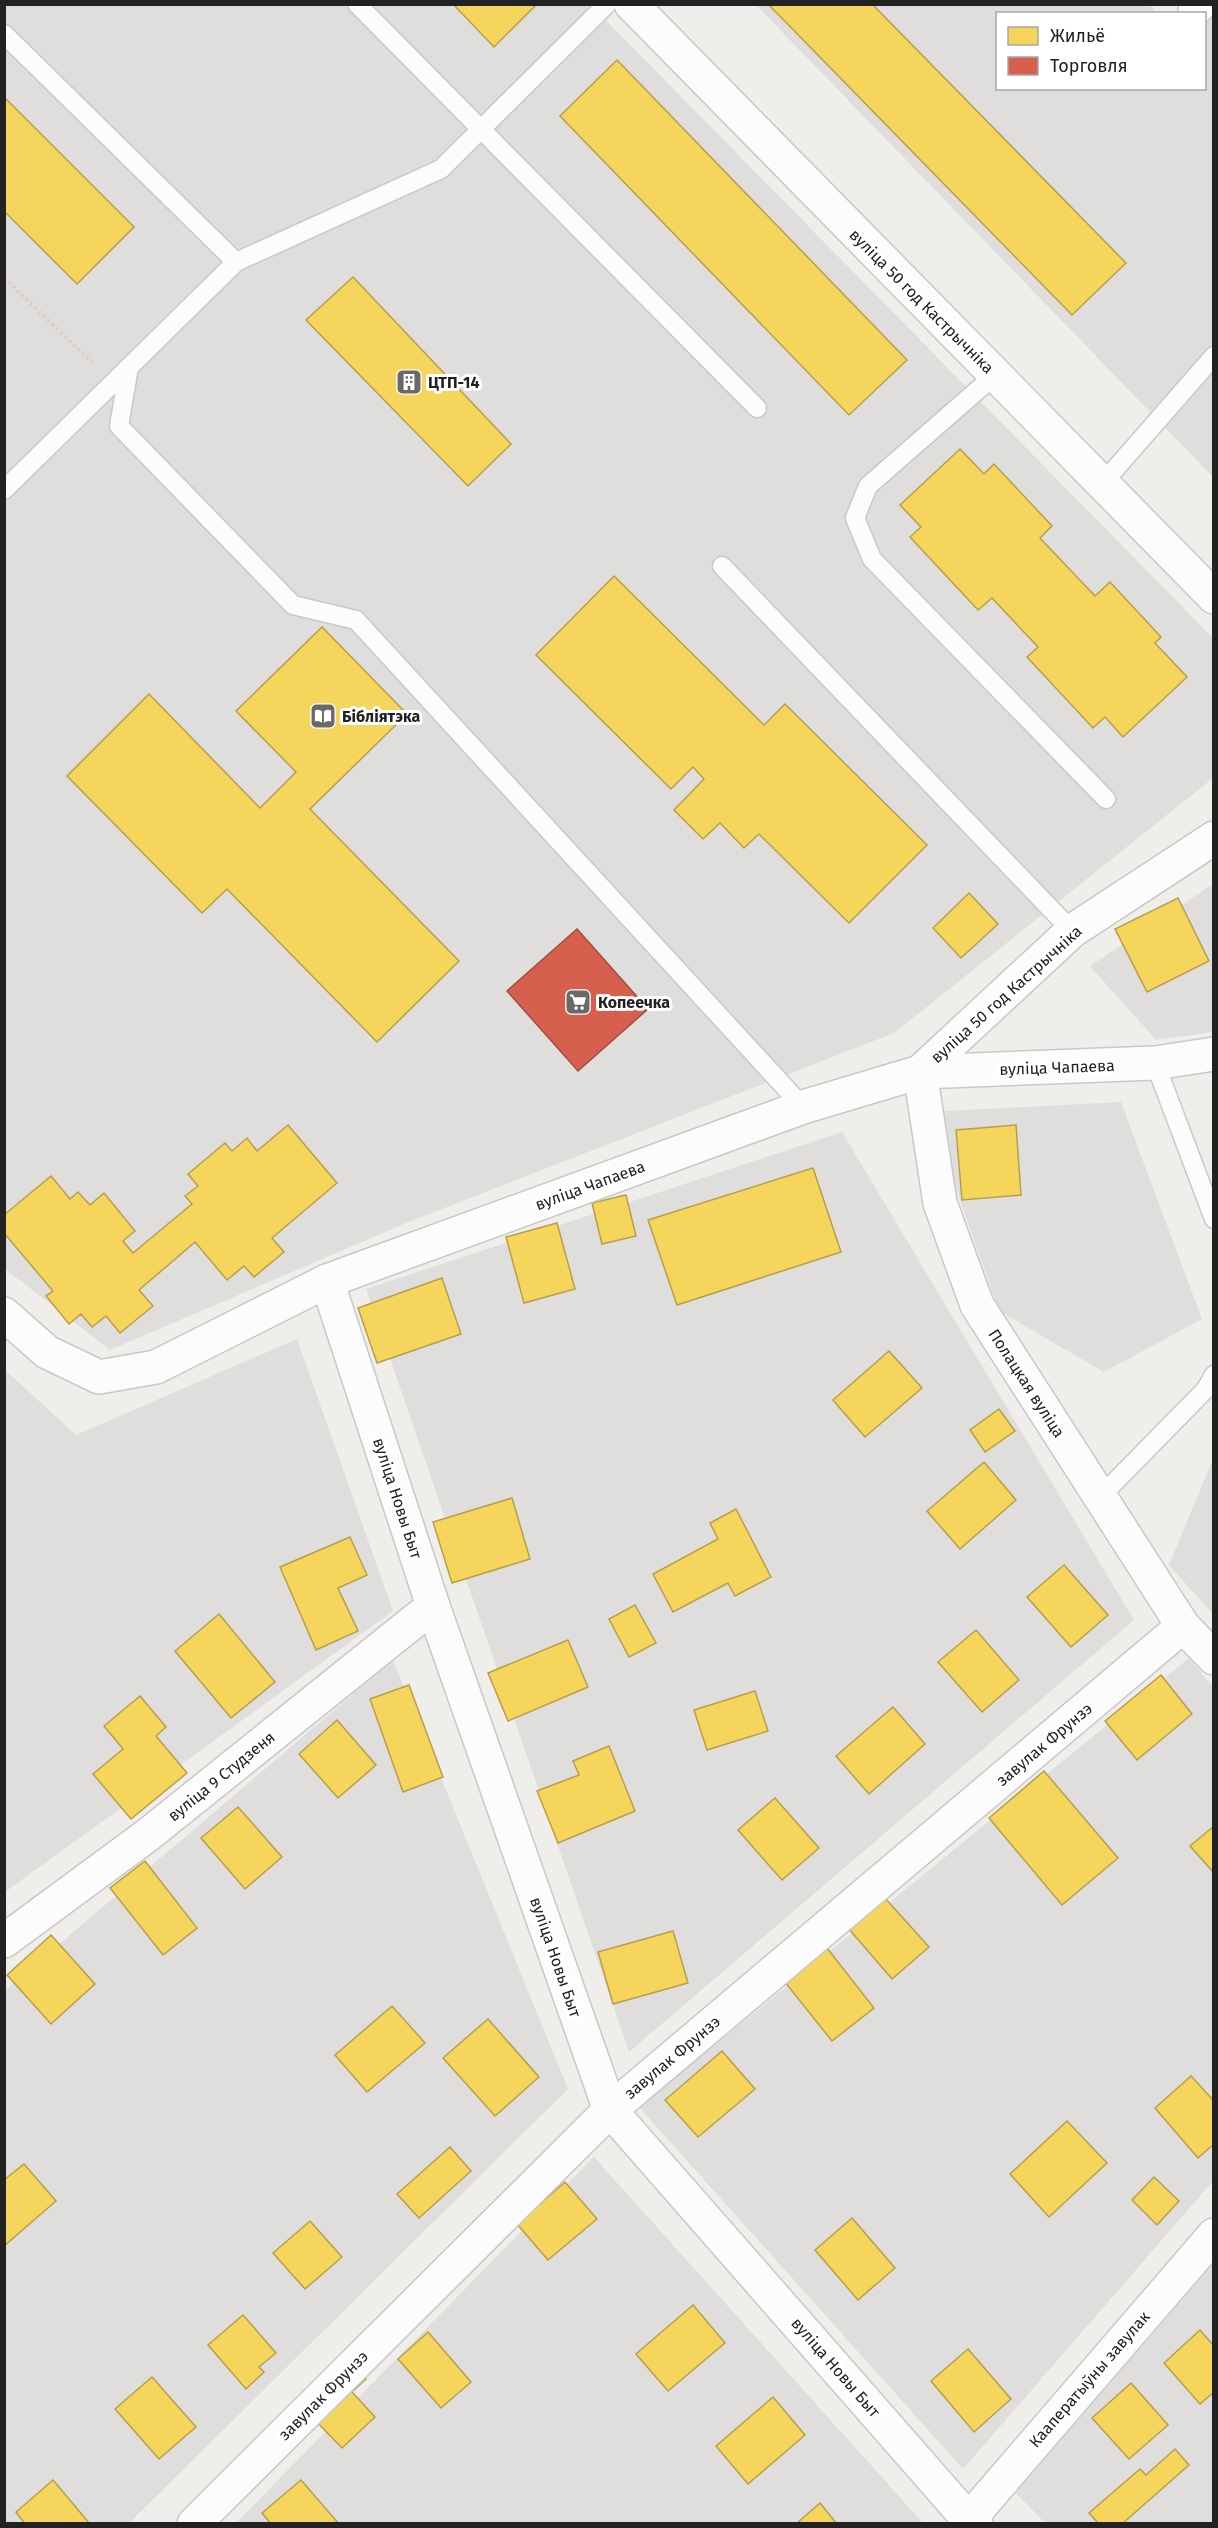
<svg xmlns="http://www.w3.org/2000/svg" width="1218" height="2528" font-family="'Fira Sans',sans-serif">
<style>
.residential{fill:#dfdedc}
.homes{fill:#f6d55c;stroke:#b69f4b;stroke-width:1.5}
.shops{fill:#d6604d;stroke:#a04d40;stroke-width:1.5}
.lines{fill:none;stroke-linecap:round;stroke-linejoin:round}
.lane-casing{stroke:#c9c8c7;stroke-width:21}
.street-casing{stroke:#c9c8c7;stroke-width:36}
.path{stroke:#dccecd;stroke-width:4;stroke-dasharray:3 3;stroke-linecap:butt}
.lane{stroke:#fdfcfc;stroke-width:18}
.street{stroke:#fdfcfc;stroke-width:33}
.labels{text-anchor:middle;stroke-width:6;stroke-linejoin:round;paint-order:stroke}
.street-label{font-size:16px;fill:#222;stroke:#fff}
.poi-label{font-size:16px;font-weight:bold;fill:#222;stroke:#fff;text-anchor:start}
</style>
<rect width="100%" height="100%" fill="#f0eeeb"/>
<g class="residential">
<path d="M1149 4 1157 13 998 14V88H1204L1205 20 1213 12V477L756 5Z"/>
<path d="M4 5H591L1213 638V778L894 1033 411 1221 110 1350 5 1269Z"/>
<path d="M1213 884V1032L1156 1040 1090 966Z"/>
<path d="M1121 1102 1202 1319 1104 1372 999 1311 929 1112Z"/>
<path d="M842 1132 1134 1620 629 2052 366 1289Z"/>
<path d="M297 1339 393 1611 5 1892 4 1369 76 1435Z"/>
<path d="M1213 1459 1214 1614H1213L1169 1565Z"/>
<path d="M1189 1658 1213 1687V2181L963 2469 639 2107Z"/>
<path d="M393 1660 568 2089 129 2523H5L4 1991Z"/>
<path d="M594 2157 923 2523 235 2524Z"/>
<path d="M1213 2264V2523H1045L1016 2493Z"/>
</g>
<g class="homes">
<path d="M453 4H537L494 47Z"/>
<path d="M768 4H872L1126 263 1072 315Z"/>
<path d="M617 60 907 360 849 415 560 116Z"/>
<path d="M4 97 134 227 77 284 4 211Z"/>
<path d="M353 277 511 444 468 486 306 320Z"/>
<path d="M960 449 984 474 994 464 1052 526 1040 538 1095 596 1110 582 1161 637 1155 643 1187 677 1123 737 1105 717 1093 728 1027 657 1038 647 992 598 978 610 910 537 921 527 900 505Z"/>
<path d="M614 576 764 725 785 704 927 845 849 923 759 834 744 848 720 823 703 839 674 810 704 779 693 767 671 789 536 655Z"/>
<path d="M322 627 407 714 310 809 459 961 377 1042 227 889 202 913 67 776 149 694 260 808 296 772 236 711Z"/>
<path d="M969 893 998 924 961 958 933 928Z"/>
<path d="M1178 898 1209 961 1147 992 1115 929Z"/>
<path d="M288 1125 337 1183 272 1238 284 1252 254 1277 244 1266 227 1280 195 1242 139 1290 153 1306 120 1333 106 1316 92 1327 81 1314 69 1324 46 1296 53 1291 4 1233V1215L51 1176 70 1199 78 1192 90 1205 104 1193 135 1231 123 1241 133 1253 192 1204 185 1196 198 1186 188 1174 225 1143 232 1151 247 1138 257 1151Z"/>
<path d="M1016 1125 1021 1195 962 1200 956 1130Z"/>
<path d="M813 1168 841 1252 677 1305 648 1220Z"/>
<path d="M626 1195 636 1236 602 1244 592 1203Z"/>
<path d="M557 1223 575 1289 524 1303 506 1237Z"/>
<path d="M442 1278 461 1334 377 1363 358 1308Z"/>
<path d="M889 1351 922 1388 865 1437 833 1400Z"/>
<path d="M999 1409 1015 1431 985 1452 970 1430Z"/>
<path d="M984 1462 1016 1500 960 1549 927 1511Z"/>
<path d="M512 1498 530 1559 452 1583 433 1522Z"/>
<path d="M736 1509 771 1577 735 1596 728 1583 673 1612 653 1574 718 1539 710 1523Z"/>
<path d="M350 1537 367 1575 338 1588 358 1631 316 1650 280 1567Z"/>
<path d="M1064 1565 1108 1615 1071 1647 1027 1597Z"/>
<path d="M635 1605 656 1643 629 1657 609 1619Z"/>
<path d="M219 1614 275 1682 231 1718 175 1651Z"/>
<path d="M976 1630 1019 1680 982 1712 938 1662Z"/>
<path d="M568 1640 588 1687 508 1721 488 1673Z"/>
<path d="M1161 1675 1192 1714 1137 1760 1105 1721Z"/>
<path d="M409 1685 443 1777 403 1792 370 1699Z"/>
<path d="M755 1691 768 1731 707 1750 694 1710Z"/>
<path d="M140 1696 166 1727 156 1736 187 1773 131 1819 93 1774 123 1749 104 1726Z"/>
<path d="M893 1707 925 1744 869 1794 836 1756Z"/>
<path d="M337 1720 376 1765 338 1798 299 1754Z"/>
<path d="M609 1746 635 1811 558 1843 537 1791 579 1775 573 1761Z"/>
<path d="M1044 1771 1118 1858 1062 1905 989 1818Z"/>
<path d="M775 1798 819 1848 782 1880 738 1830Z"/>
<path d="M238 1807 282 1857 245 1889 201 1838Z"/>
<path d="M1214 1826V1873L1190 1846Z"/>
<path d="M145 1861 197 1928 163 1955 110 1888Z"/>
<path d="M885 1898 929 1947 892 1979 849 1929Z"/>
<path d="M673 1931 688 1983 613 2004 598 1952Z"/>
<path d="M51 1935 95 1984 51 2024 7 1975Z"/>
<path d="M827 1948 874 2008 832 2041 784 1981Z"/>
<path d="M392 2006 425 2043 367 2092 335 2055Z"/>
<path d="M488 2019 539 2077 495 2116 443 2058Z"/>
<path d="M722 2051 755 2089 698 2137 665 2100Z"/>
<path d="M1191 2076 1214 2101V2144L1198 2158 1155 2108Z"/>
<path d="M1067 2121 1107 2163 1049 2217 1010 2174Z"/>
<path d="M450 2147 471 2171 419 2218 397 2194Z"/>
<path d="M24 2164 56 2201 4 2246V2180Z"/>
<path d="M1154 2177 1179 2201 1157 2225 1132 2200Z"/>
<path d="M565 2182 597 2219 548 2260 517 2224Z"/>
<path d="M852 2218 895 2268 858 2300 815 2250Z"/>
<path d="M310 2221 342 2257 305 2289 273 2253Z"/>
<path d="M693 2305 725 2343 668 2391 636 2354Z"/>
<path d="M243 2315 276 2353 259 2367 264 2372 246 2389 208 2345Z"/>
<path d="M1200 2330 1214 2346V2392L1200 2404 1164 2363Z"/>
<path d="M428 2332 471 2382 441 2408 398 2359Z"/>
<path d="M968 2349 1011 2399 974 2432 931 2381Z"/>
<path d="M359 2371 366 2379 352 2392 375 2417 342 2448 311 2416Z"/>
<path d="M152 2377 196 2427 159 2459 115 2409Z"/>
<path d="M1131 2383 1168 2425 1129 2459 1092 2418Z"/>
<path d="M773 2397 805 2435 748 2484 716 2446Z"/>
<path d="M1175 2449 1189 2465 1122 2524H1099L1089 2513 1140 2469 1146 2475Z"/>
<path d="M53 2480 90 2524H25L16 2512Z"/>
<path d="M301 2480 339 2524H271L262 2513Z"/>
<path d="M820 2503 837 2524H796Z"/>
</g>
<path class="shops" d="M577 929 648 1009 578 1071 507 991Z"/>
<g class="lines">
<g class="lane-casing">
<g id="lane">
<path d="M357 4 757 408"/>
<path d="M4 34 236 262"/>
<path d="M129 367 119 426 293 605 356 620 803 1107"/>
<path d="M995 375 868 486 855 518 872 559 1106 799"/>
<path d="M1102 484 1214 356"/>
<path d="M4 490 236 262 441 169 607 4"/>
<path d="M722 566 1072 931"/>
<path d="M1155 1063 1214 1219"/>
<path d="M1100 1497 1206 1389 1214 1375"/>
</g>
</g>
<g class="street-casing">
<g id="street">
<path d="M631 4 1214 597"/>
<path d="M1195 9 1200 4"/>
<path d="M1214 838 1072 931 920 1072 940 1203 977 1305 1183 1626 1214 1658"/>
<path d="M327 1281 433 1606 610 2110 969 2520 976 2524"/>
<path d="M4 1314 47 1352 99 1377 156 1367 327 1281 803 1107 920 1072 1155 1063 1214 1054"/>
<path d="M4 1941 149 1834 433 1606"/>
<path d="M194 2524 610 2110 1183 1626"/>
<path d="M965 2524 1214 2235"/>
</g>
</g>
<path class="path" d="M4 278 93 363"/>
<use href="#lane" class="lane"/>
<use href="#street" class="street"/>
</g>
<defs>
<g id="building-square" transform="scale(1.35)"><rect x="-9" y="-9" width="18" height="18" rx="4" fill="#6a6968" stroke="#fff"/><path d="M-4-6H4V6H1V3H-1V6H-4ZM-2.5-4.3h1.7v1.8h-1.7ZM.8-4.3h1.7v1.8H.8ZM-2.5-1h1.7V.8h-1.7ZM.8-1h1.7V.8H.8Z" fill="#fff"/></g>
<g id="library-square" transform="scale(1.35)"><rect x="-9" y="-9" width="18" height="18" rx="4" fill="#6a6968" stroke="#fff"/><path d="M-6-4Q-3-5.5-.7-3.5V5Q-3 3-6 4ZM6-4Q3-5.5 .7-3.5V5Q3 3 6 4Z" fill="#fff"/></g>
<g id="supermarket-square" transform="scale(1.35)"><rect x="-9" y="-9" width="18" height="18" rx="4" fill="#6a6968" stroke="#fff"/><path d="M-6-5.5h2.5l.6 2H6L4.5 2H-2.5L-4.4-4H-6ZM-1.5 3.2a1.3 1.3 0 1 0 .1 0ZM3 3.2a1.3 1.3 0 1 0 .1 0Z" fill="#fff"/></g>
</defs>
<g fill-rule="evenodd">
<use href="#building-square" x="409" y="382"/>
<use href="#library-square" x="323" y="716"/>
<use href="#supermarket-square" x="578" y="1002"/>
</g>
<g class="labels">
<g class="street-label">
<text transform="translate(922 301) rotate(45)" y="6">вуліца 50 год Кастрычніка</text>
<text transform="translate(1006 994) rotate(-42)" y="6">вуліца 50 год Кастрычніка</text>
<text transform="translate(1057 1067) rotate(-2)" y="6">вуліца Чапаева</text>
<text transform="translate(590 1185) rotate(-20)" y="6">вуліца Чапаева</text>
<text transform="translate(1027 1383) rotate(57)" y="6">Полацкая вуліца</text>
<text transform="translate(398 1498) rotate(72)" y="6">вуліца Новы Быт</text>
<text transform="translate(1044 1744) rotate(-40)" y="6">завулак Фрунзэ</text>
<text transform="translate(221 1776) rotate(-39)" y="6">вуліца 9 Студзеня</text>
<text transform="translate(556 1957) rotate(71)" y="6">вуліца Новы Быт</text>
<text transform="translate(672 2057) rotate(-40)" y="6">завулак Фрунзэ</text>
<text transform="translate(836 2367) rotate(49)" y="6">вуліца Новы Быт</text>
<text transform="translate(1089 2379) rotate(-49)" y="6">Кааператыўны завулак</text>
<text transform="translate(323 2395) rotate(-45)" y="6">завулак Фрунзэ</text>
</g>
<g class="poi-label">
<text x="428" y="388">ЦТП-14</text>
<text x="342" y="722">Бібліятэка</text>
<text x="598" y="1008">Копеечка</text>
</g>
</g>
<rect width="1218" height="2528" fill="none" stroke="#222222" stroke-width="12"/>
<rect x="996" y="12" width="210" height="78" fill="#ffffff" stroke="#a7a7a7" stroke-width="1.5"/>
<rect x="1008" y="27" width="30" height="18" fill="#f6d55c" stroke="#a7a7a7" stroke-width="1.5"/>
<text x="1050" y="42" font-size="18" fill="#222222">Жильё</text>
<rect x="1008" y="57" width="30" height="18" fill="#d6604d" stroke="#a7a7a7" stroke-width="1.5"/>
<text x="1050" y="72" font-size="18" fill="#222222">Торговля</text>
</svg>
